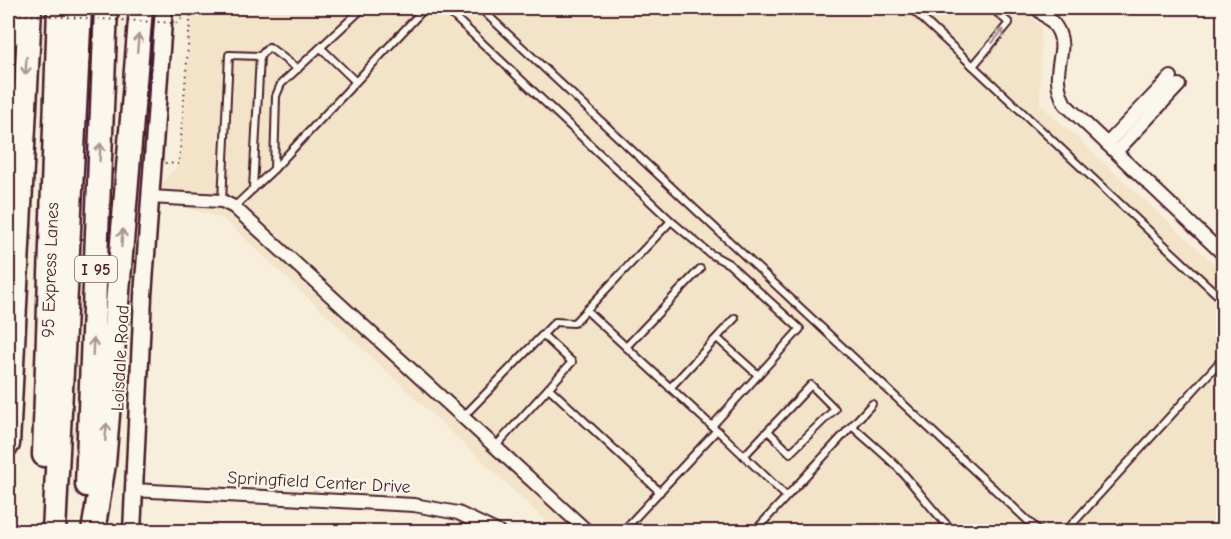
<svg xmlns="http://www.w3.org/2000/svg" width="1231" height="539" font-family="'Comic Neue',sans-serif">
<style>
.built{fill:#f3e3c8}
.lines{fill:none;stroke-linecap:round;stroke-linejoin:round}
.lane-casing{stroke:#4a1f2b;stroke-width:10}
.street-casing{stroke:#4a1f2b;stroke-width:16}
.secondary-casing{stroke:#4a1f2b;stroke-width:21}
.highway-casing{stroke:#4a1f2b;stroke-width:27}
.path{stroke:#4a1f2b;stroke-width:2;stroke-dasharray:1.5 4.5;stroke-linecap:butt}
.lane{stroke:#fbf7ec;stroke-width:6}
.street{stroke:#fbf7ec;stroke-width:12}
.secondary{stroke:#fbf7ec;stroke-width:16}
.highway{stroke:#fbf7ec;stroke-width:22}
.path-bridge{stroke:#4a1f2b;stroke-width:2;stroke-dasharray:1.5 4.5;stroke-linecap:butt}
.oneway{stroke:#ab9695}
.labels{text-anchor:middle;stroke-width:4.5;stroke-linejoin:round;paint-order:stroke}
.shield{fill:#fbf7ec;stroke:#7f6065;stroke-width:1.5}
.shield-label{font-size:16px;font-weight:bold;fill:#4a1f2b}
.street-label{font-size:18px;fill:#4a1f2b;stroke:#fbf7ec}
</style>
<rect width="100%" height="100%" fill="#f7eedc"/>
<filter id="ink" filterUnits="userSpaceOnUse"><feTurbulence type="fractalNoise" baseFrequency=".0167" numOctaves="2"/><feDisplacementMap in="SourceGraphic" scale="12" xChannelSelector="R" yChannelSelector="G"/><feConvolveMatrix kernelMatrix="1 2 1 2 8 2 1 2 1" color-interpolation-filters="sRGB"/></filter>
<g filter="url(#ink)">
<path class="built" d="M192 8H1020L1041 26 1040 104 1223 272V531H557L224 219 150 197 179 164Z"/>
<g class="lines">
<g class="lane-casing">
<g id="lane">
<path d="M445 8 671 221 574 323 555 322 462 418"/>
<path d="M480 8 1040 532"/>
<path d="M911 8 1224 301"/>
<path d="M321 48 355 81"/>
<path d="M973 66 1009 23 992 8"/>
<path d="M274 169 276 96 281 84 363 8"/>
<path d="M253 189 260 56 269 47 298 69"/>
<path d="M222 201 229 55 260 56"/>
<path d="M234 207 274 169 425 8"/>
<path d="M671 221 709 253 729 264 800 329 712 426"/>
<path d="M586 310 714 428"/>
<path d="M717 338 758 375"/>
<path d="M626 347 700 269"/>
<path d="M549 388 660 492"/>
<path d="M670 388 735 318"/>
<path d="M852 426C868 441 886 455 901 471 919 491 934 513 954 532"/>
<path d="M495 447 572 362 543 335"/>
<path d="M744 456 811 385 835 409 790 453 768 431"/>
<path d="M622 532 717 430 786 496"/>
<path d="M754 532 872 404"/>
<path d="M1065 532 1224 357"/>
</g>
</g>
<g class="street-casing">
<g id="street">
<path d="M1036 8C1044 15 1055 22 1059 33 1068 54 1048 72 1065 104L1224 255"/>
<path d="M1107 144 1171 77"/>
<path d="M1116 152 1179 85"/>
<path d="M150 197 222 201 234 207 588 532"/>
<path d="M133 490 414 505 458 513 498 532"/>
</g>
</g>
<g class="secondary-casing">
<path id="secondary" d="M132 532 143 296 164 8"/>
</g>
<g class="highway-casing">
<g id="highway">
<path d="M8 36 9 8"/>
<path d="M8 96 12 133"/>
<path d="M8 444 30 8"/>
<path d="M44 455 59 8"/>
<path d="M87 485 106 8"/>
<path d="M54 532 80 8"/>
<path d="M93 532 104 464 141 8"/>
</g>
</g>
<path class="path" d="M165 163 179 164 191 8"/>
<use href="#lane" class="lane"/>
<use href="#street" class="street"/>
<use href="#secondary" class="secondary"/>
<use href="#highway" class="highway"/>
<path class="path-bridge" d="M8 14 176 23 184 16V8"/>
</g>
<defs><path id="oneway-shaft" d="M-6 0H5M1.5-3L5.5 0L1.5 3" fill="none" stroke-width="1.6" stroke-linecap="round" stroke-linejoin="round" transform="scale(1.5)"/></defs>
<g class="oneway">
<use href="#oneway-shaft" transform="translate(998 36) rotate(-50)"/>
<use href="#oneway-shaft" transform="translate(138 43) rotate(-85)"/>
<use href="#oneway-shaft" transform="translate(26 66) rotate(93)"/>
<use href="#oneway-shaft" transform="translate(100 152) rotate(-88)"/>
<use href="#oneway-shaft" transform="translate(122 238) rotate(-86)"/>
<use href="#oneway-shaft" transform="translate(93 347) rotate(-88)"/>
<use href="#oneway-shaft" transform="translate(106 432) rotate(-85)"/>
</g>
</g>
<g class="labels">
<rect class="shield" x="75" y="256" width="42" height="26" rx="4.5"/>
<g class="shield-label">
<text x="96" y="275">I 95</text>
</g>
<g class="street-label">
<text transform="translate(50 270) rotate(-88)" y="6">95 Express Lanes</text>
<text transform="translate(120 358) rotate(-87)" y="6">Loisdale Road</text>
<text transform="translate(319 482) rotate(3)" y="6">Springfield Center Drive</text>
</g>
</g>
<rect width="1231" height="539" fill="none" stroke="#fbf7ec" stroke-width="30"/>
<rect x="15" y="15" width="1201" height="509" fill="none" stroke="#4a1f2b" stroke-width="2" filter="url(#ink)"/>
</svg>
